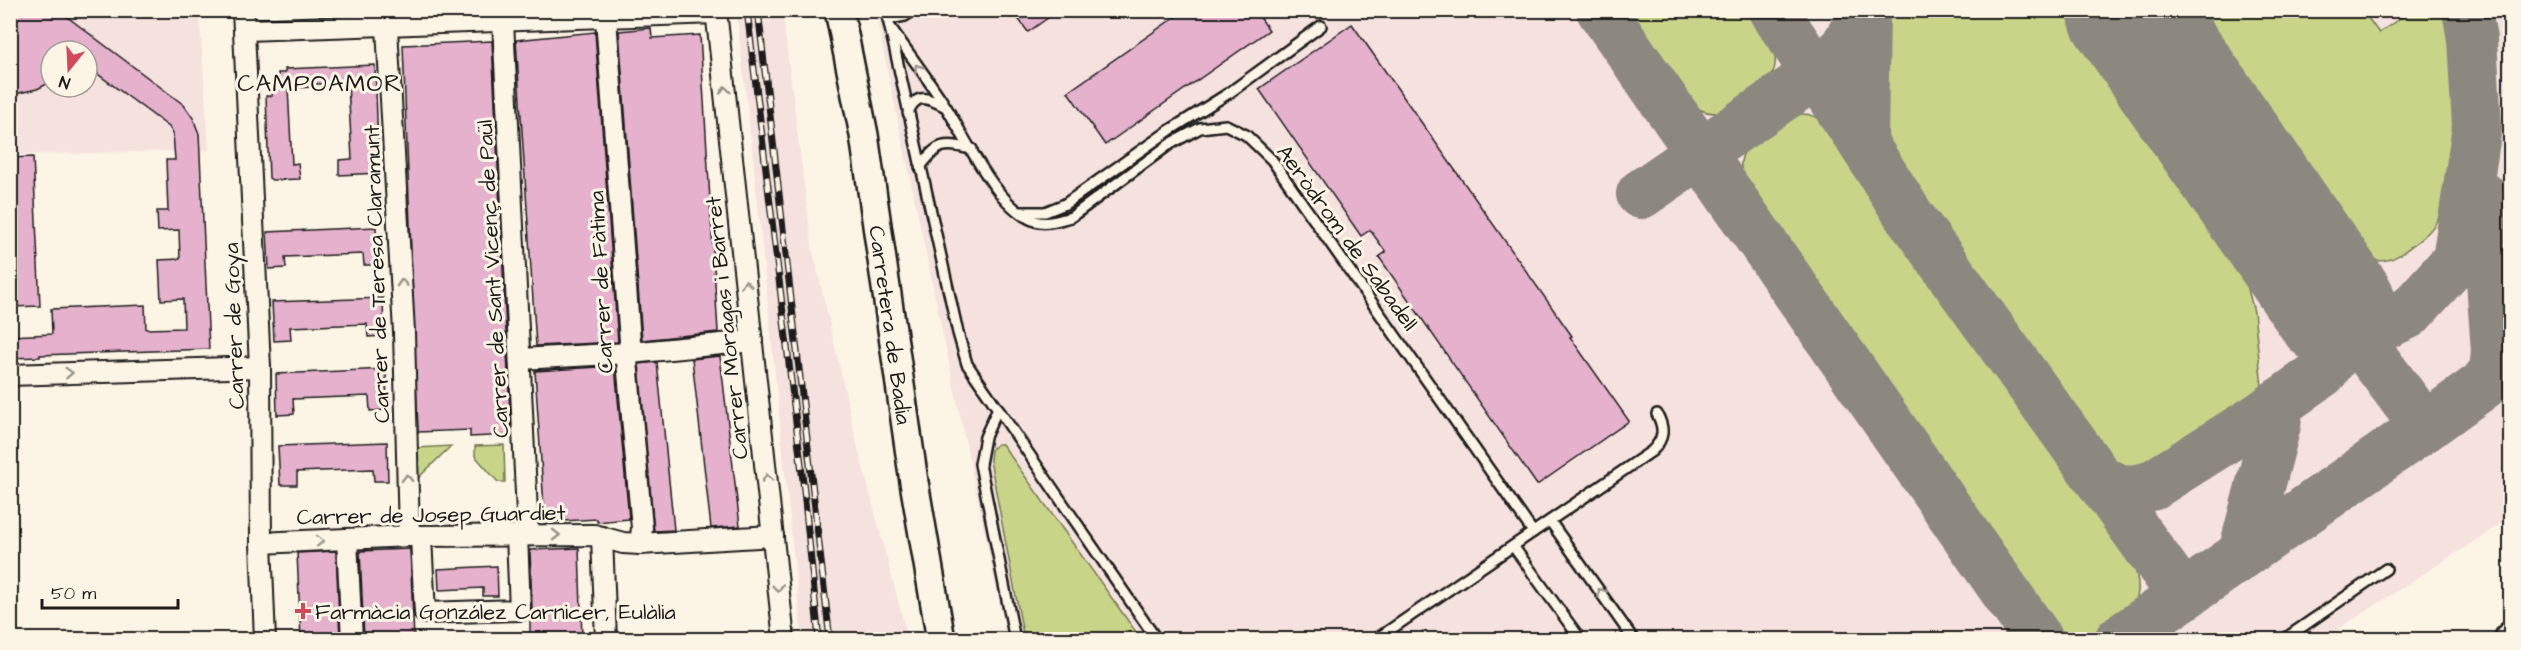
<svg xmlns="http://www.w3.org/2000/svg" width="2521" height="650" font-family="'Architects Daughter',sans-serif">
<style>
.built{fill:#f5e1de;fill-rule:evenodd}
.green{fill:#c8d488;stroke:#727852;stroke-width:1.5}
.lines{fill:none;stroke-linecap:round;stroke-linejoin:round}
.taxiway{stroke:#8c8880;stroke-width:50}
.runway{stroke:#8c8880;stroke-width:123}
.building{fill:#e5b1cd;stroke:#1c1c1c;stroke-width:1.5}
.lane-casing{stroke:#1c1c1c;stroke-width:14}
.street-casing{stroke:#1c1c1c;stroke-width:24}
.secondary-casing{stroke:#1c1c1c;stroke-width:32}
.lane{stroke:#fcf5e5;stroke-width:9}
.street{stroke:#fcf5e5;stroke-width:20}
.secondary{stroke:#fcf5e5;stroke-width:27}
.rail-casing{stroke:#1c1c1c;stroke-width:7}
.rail{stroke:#fcf5e5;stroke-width:4.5;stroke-dasharray:14;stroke-linecap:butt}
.oneway{stroke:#97938b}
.poi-dot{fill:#d1495b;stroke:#fcf5e5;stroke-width:2}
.labels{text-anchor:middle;stroke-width:6;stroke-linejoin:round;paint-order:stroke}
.street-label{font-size:22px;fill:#1c1c1c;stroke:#fcf5e5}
.poi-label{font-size:22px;fill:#1c1c1c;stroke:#fcf5e5;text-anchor:start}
.neighbourhood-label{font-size:24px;letter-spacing:1.5px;fill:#1c1c1c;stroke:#fcf5e5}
</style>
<rect width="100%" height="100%" fill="#fcf5e5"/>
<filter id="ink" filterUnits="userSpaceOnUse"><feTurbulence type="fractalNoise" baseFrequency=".0167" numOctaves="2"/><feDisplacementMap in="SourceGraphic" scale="12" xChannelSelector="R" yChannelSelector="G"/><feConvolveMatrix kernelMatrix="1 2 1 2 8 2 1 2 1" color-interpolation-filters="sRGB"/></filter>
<g filter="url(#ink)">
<g class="built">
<path d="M37 11H199L209 150 11 155V44ZM51 51H87V87H51Z"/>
<path d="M736 11H782L812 247 857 444 908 639H802L750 129Z"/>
<path d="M875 11H2510V518L2323 639H1007Z"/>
</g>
<g class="green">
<path d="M1617 11H1754C1762 25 1778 49 1775 65 1774 75 1766 81 1759 87 1744 102 1722 121 1699 109 1669 93 1637 39 1617 11Z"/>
<path d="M1880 11H2079L2206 192 2229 233 2242 266 2254 312 2262 387 2192 437 2137 467C2116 469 2100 445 2086 432L1888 147C1872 113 1880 49 1880 11Z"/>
<path d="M2185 11H2363L2379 33 2410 11H2450C2462 61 2457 109 2450 160 2448 181 2447 204 2436 222 2429 235 2414 244 2402 253 2386 265 2368 263 2353 250Z"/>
<path d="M1801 114C1823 112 1842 142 1856 156L2117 531C2127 548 2140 572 2138 592 2134 623 2087 645 2061 631 2048 624 2038 609 2028 598L1762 215C1754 201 1743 184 1741 167 1739 138 1779 123 1801 114Z"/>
<path d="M997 444H1002L1141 639H1024L990 460 991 450Z"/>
<path d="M504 445 505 482H498L475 456V446Z"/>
<path d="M451 446 418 478 417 448Z"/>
</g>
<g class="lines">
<g class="taxiway">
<path d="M1601 10 2039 640"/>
<path d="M1773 10 1863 143 1908 214 2183 596 2425 427 2335 307"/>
<path d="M1641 194 1817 73 1843 50 1865 12 1863 143"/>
<path d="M2335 307 2365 324H2386L2408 314 2457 260 2477 127 2472 39 2467 10"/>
<path d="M2425 427 2483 385 2494 371 2496 351 2485 198"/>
<path d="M2101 481C2120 492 2130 491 2151 486L2257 419 2323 372 2338 350 2343 326 2335 307"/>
<path d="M2243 553 2276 425 2279 403"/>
<path d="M2119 640 2183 596"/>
</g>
<path class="runway" d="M2129 10 2335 307"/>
</g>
<g class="building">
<path d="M10 10H58L184 105 193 118 199 134 209 349 40 355V357L10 358V336L52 334 51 309 145 305 146 329 184 328 183 299 161 300 159 260 180 259 179 230 158 231 157 211H168L166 160H175L173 133 169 127 87 66V51H51V82L37 89 10 95Z"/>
<path d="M1012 10H1059L1028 32Z"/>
<path d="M1185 10H1255L1269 30 1105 145 1068 92Z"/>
<path d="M1352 24 1572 336 1570 337 1629 421 1537 485 1379 257 1386 252 1370 230 1361 236 1259 89Z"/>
<path d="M651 28 652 38 700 35 718 332 642 340 619 31Z"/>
<path d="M595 32 618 342 536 346 516 40Z"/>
<path d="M492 41 511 435 470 437V430L418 432 403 45Z"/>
<path d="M375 65 379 173 339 175V160L352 159 348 83 315 84V87L288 88 292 164 298 163 300 179 272 180 269 178 266 96H272V86H278V73H285V69Z"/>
<path d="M33 157 40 306 10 307V158Z"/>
<path d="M376 227 378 265H364L363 254 285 257 286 268 269 269 267 232Z"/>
<path d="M383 298 384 336 368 337 367 324 290 327 291 340 274 341 272 302Z"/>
<path d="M720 356 740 526 711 528 692 359Z"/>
<path d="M657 362 674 530 654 531 639 364Z"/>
<path d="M615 366 629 519 597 522V519L545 522 535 371Z"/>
<path d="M386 369 387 410 370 411 369 396 293 399 294 414 277 415 276 374Z"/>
<path d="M387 442 388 481H374L373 469 297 472V485H280L278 446Z"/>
<path d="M579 548 582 639H530V617L532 610 530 550Z"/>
<path d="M410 549 414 639H364L360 551Z"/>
<path d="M336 551 340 639H301L297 553Z"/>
<path d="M497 566 498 596H483V588L439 590 438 569Z"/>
</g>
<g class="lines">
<g class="lane-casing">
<g id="lane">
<path d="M886 10 958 333 967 364 1157 640"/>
<path d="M888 19 905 16 914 10"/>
<path d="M891 28C909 54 929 80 946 107 966 139 998 209 1035 221 1047 225 1059 220 1071 217L1170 144 1200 128 1226 125 1246 135 1272 160 1533 532"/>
<path d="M908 113C916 92 928 98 944 106"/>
<path d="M920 167C939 142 943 143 972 149"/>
<path d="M1021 212H1045L1065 204 1170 130 1229 93 1321 26"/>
<path d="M998 408 985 437 980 464 1015 640"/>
<path d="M1550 521 1634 640"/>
<path d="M1513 546 1581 640"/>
<path d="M1375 640 1652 451C1664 439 1665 429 1657 414"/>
<path d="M2283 640 2386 569"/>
</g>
</g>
<g class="street-casing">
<g id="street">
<path d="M243 10 260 367 261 543 265 640"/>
<path d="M386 10 404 332 409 536"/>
<path d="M716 10 784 640"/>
<path d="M606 18 630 341 627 361 642 528 640 544"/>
<path d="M503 21 528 534"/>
<path d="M245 30 717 13"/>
<path d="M520 359 630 353 752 341"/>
<path d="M10 375 260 367"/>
<path d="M602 537 606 640"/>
<path d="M421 538 425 613 520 610 517 535"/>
<path d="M347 540 352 640"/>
<path d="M261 543 409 536 594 535 623 543 640 544 773 536"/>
</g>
</g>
<g class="secondary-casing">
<g id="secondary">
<path d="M839 10 864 135 914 482 941 640"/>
<path d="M2508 640 2510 636"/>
</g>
</g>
<use href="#lane" class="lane"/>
<use href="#street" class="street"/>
<use href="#secondary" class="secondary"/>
<g class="rail-casing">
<g id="rail">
<path d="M747 10 803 481 819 640"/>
<path d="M758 10 830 640"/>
</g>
</g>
<use href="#rail" class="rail"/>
</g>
<defs><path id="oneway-chevron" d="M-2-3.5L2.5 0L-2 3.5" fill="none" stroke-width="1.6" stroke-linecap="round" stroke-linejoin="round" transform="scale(1.5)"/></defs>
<g class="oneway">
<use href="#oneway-chevron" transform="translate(918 68) rotate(-125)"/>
<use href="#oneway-chevron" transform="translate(725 90) rotate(-96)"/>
<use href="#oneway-chevron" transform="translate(402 283) rotate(-93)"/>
<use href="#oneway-chevron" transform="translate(746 284) rotate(-96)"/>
<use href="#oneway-chevron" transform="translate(69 373) rotate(-2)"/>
<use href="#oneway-chevron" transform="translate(407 478) rotate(-91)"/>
<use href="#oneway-chevron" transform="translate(767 478) rotate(-96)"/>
<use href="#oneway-chevron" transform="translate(556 535)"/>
<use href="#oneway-chevron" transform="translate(320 541) rotate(-2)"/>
<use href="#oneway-chevron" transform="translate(778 588) rotate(84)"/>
<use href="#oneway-chevron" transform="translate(1601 592) rotate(-125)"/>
</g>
</g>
<path class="poi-dot" d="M300 602h6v6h6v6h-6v6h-6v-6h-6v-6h6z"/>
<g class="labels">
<g class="street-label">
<text transform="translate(1348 237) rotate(54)" y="8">Aeròdrom de Sabadell</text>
<text transform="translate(376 274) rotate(-92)" y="8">Carrer de Teresa Claramunt</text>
<text transform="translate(492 279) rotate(-93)" y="8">Carrer de Sant Vicenç de Paül</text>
<text transform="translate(600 282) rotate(-93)" y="8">Carrer de Fàtima</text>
<text transform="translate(891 325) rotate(82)" y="8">Carretera de Badia</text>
<text transform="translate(233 326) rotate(-92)" y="8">Carrer de Goya</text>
<text transform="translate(726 328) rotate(-96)" y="8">Carrer Moragas i Barret</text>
<text transform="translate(431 514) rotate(-1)" y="8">Carrer de Josep Guardiet</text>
</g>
<g class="poi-label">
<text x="315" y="619">Farmàcia González Carnicer, Eulàlia</text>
</g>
<g class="neighbourhood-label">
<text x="320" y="91">CAMPOAMOR</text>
</g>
</g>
<rect width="2521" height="650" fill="none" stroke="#fcf5e5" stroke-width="36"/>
<rect x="18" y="18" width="2485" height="614" fill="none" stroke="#1c1c1c" stroke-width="2" filter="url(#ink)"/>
<g transform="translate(69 69) rotate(198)"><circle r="28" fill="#fcf5e5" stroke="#a29e95" stroke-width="1.5"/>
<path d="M0-4.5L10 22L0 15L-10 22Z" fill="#d1495b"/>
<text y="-9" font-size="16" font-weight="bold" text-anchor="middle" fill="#1c1c1c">N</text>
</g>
<path d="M42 599v9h136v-9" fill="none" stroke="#1c1c1c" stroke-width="3"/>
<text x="51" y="599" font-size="18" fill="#1c1c1c" stroke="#fcf5e5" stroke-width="4.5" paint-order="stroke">50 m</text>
</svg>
